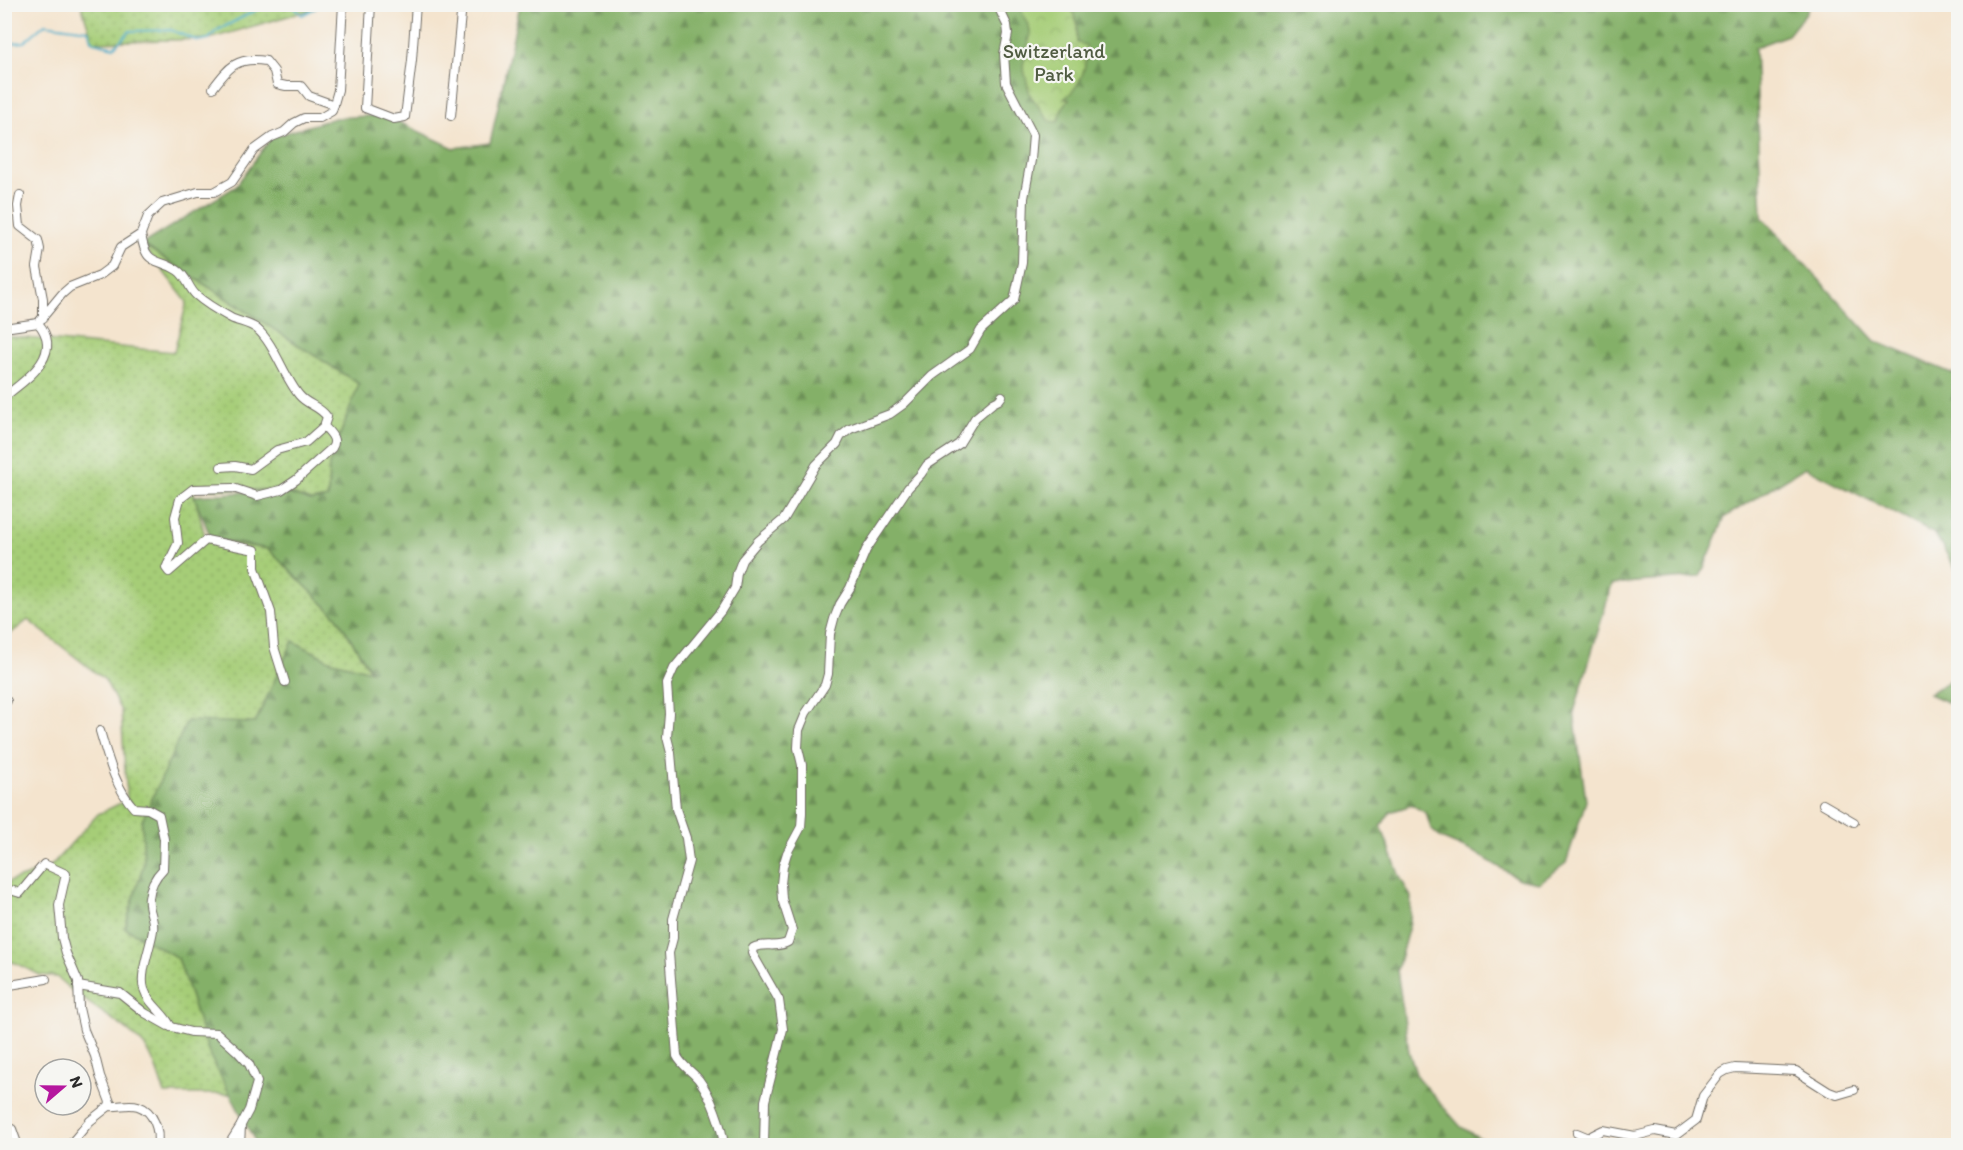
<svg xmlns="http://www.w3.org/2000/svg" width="1963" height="1150" font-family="Itim,sans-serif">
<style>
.grass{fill:url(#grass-dots);stroke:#687c51;stroke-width:1.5}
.forest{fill:url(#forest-firs);stroke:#586e4a;stroke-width:1.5}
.park{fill:url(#park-crowns);stroke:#687c51;stroke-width:1.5}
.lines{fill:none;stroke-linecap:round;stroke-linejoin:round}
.stream{stroke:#4badca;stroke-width:2}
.minor-casing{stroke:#716c64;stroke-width:10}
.tertiary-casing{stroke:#716c64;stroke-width:11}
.minor{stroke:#fff;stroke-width:8}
.tertiary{stroke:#fff;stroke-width:9}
.labels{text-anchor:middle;stroke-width:4.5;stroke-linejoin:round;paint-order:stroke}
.park-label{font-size:20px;fill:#505c42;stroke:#f6f6f2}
</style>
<defs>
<pattern id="grass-dots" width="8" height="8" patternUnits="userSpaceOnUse" patternTransform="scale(1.5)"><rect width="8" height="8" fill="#a6cd77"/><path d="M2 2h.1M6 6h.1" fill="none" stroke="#8fb067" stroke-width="1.8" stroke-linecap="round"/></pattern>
<pattern id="forest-firs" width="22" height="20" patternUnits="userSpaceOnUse" patternTransform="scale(1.5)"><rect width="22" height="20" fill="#84b068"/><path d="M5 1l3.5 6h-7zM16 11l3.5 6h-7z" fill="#6c8f56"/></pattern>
<pattern id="park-crowns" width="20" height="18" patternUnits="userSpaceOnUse" patternTransform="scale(1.5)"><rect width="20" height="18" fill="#a6cd77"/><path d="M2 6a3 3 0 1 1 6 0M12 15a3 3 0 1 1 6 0" fill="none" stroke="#8fb067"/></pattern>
</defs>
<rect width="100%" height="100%" fill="#f6f6f2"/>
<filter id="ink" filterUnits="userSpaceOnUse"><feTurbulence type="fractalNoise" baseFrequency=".0167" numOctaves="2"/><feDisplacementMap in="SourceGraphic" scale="12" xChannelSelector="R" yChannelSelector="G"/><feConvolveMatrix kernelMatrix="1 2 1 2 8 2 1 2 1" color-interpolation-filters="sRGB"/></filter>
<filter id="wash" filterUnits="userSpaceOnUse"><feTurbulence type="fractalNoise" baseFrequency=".008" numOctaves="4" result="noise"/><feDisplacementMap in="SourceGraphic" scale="24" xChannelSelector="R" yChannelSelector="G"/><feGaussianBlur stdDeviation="1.35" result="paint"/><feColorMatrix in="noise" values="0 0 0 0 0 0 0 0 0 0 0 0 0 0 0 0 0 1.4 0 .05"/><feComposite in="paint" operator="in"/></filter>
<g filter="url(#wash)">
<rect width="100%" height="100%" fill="#f4e4ce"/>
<g class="grass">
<path d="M81 5V4L318 5 316 8 209 39 93 42Z"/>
<path d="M142 244 359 384 329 465 328 498 311 501 281 490 193 489 206 540 268 549 337 617 371 672 329 660 293 641 255 723 142 821 144 863 125 928 178 958 210 1056 231 1094H165C160 1082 154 1056 145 1047 120 1019 83 1004 57 977L40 975 13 962 5 963V883L49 868 98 814 127 800 121 711 105 680 28 620 5 638V336L174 352 187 302Z"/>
</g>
<g class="forest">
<path d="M520 5H1810L1805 14 1788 35 1755 47 1762 217 1875 341 1956 375 1958 383V573L1935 534 1805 467 1725 517 1700 577 1612 584 1574 712 1586 801 1566 863 1539 883 1519 879 1476 853 1441 838 1431 829 1426 813 1412 805 1390 812 1381 826 1400 877 1411 897 1410 922 1397 970 1409 1052 1417 1077 1461 1127 1492 1145H257L210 1056 178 958 125 928 144 863 142 821 187 721 255 723 293 641 329 660 371 671 337 617 268 549 211 538 194 496 276 490 311 501 328 498 329 465 359 384 142 244 235 187 272 137 335 118 384 115 454 148 490 143Z"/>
<path d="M1957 675 1958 676V707L1929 694Z"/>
</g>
<path class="park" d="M1019 5H1070L1077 23V43L1086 45C1088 66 1081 86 1064 99H1069L1062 109 1058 122 1049 121 1030 95 1023 65 1030 37V30Z"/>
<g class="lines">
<g class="stream">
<path d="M291 4 302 15 316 8 318 4"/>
<path d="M4 44 24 42 45 24 88 30 93 42 114 47 130 31 171 30 198 41 209 39 216 31 268 4"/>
</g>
</g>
</g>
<g filter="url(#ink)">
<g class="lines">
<g class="minor-casing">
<g id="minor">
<path d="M371 4 365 108 394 119 405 117 412 60 416 4"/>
<path d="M213 88C229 67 237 56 266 61L274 71 277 84 286 86H301L309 96 334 105"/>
<path d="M451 116 462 4"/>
<path d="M20 195 18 206 20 226 38 240 40 249 37 267 43 299V318"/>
<path d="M141 234C146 267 156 257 177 270 187 276 188 288 196 295 206 304 220 312 231 318 239 322 250 323 257 329 274 343 284 377 299 395 307 405 320 406 327 417L324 426C330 433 338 439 332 448L296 480 281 490 257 496 233 488 193 489 180 499 175 517 178 543 166 568 169 572 206 540 255 550V568L271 612 274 647 285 682"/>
<path d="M4 328 38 323 62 294 70 287 100 275 112 266 121 247 141 234 148 216 162 203 198 192H214L232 182 254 150 272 137 284 132 294 123 304 118H320L332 111 338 90 343 4"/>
<path d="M4 397C26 380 65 354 38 323"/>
<path d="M221 467 235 466 251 469 277 450 306 442 324 426"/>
<path d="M4 702 7 701"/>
<path d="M100 731C108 758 115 787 134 808L148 809 159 815 164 839 163 869C155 877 150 886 149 898 147 908 155 919 153 930 151 946 139 974 144 989 149 1005 164 1012 171 1027"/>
<path d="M1823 804 1854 822"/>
<path d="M4 888 20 893 44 864 66 874 59 905 62 938 66 953 78 981 79 1008 84 1030 95 1056 100 1076 110 1102 109 1106 90 1121 69 1146"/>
<path d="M4 986 46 979"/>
<path d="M78 986 120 993 145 1013 168 1026 191 1032 217 1033 238 1052 249 1064 257 1082 249 1110 241 1125 240 1146"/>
<path d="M109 1106C119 1107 129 1103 138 1106 154 1111 160 1131 157 1146"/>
<path d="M12 1129 18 1146"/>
<path d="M1577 1133 1589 1138 1593 1135 1603 1130 1635 1136 1655 1131 1676 1135 1696 1120 1703 1096 1720 1074 1727 1070 1735 1068 1796 1071 1829 1092 1837 1095 1854 1090"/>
<path d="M228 1146 240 1127"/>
<path d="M724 1146C722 1126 711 1096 699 1080 692 1071 682 1066 677 1056L669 953 673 938V919L689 861 686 838 676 809 671 753 667 737 669 713 667 684 674 668 721 611 735 588 737 573 742 560 758 541 784 519 816 465 837 444 841 436 850 429 890 414 904 404 932 376 970 349 981 330 1014 300 1022 263 1024 198 1031 160 1033 135 1006 83 1004 54 1008 34 1007 25 997 4"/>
<path d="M764 1146 765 1101 783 1029 779 1000 752 953 753 948C764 942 777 949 788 942L792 930 782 899 781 884 783 866 787 853 801 827 802 813V765L798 748 799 730 806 713 825 685 828 674 830 634 834 619 840 604 850 588 866 550 908 488 921 474 927 465 959 444 975 418 993 403 999 400 1002 396"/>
</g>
</g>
<g class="tertiary-casing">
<path id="tertiary" d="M1586 1146 1589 1138"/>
</g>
<use href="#minor" class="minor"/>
<use href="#tertiary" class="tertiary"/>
</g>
</g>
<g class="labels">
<g class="park-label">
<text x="1054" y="58">Switzerland<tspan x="1054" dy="23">Park</tspan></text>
</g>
</g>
<rect width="1963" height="1150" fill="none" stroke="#f6f6f2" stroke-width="24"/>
<g transform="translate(63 1087) rotate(70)"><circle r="28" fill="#f6f6f2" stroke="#a5a5a2" stroke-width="1.5"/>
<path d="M0-4.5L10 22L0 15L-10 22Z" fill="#b5179e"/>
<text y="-9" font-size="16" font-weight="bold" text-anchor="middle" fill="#2b2b2b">N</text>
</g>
</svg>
